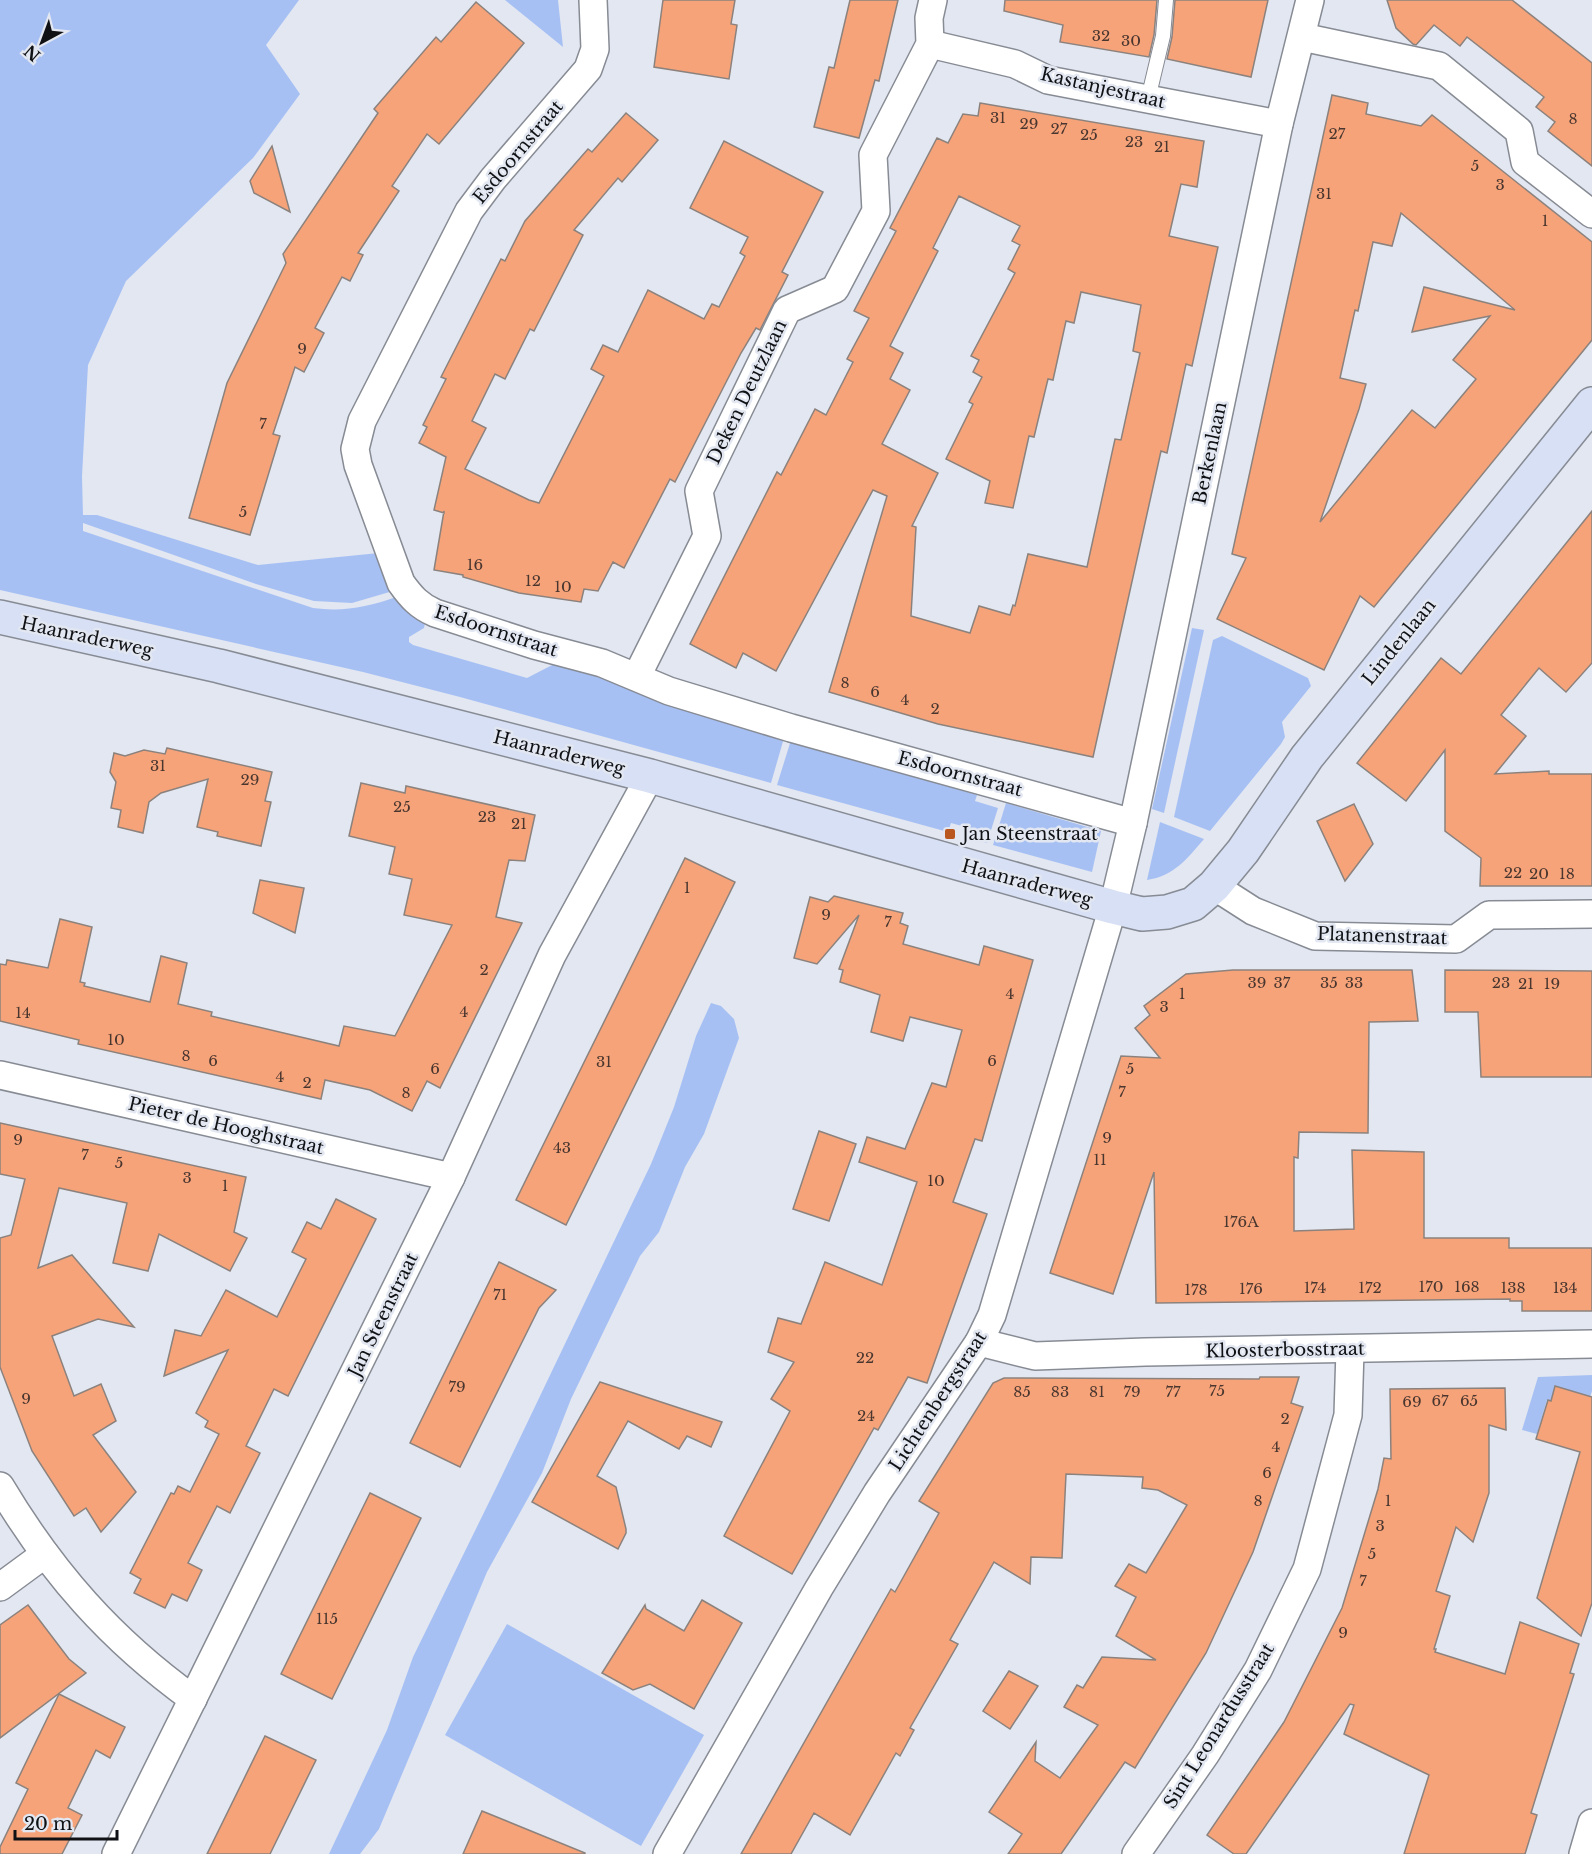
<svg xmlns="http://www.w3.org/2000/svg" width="1592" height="1854" font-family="'Libre Baskerville',serif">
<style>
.green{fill:#a7c0f4}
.building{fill:#f7a37a;stroke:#8c827d;stroke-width:1.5;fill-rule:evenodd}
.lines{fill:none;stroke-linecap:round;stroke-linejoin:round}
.lane-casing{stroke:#878b94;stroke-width:16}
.street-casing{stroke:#878b94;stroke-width:30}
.secondary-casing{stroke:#878b94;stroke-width:36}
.lane{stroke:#fff;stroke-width:14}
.street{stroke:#fff;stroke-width:27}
.secondary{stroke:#d7e0f4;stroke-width:33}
.poi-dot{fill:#ba571e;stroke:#e2e7f1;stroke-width:2}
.labels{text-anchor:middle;stroke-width:5;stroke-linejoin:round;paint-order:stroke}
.number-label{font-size:15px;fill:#49362e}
.street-label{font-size:18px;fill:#0f1114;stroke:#e2e7f1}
.poi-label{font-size:18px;fill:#0f1114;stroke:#e2e7f1;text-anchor:start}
</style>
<rect width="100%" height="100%" fill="#e2e7f1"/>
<g class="green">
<path d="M0 0H299L266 45 300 94 253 158 126 281 88 365 82 476 83 515H97L258 565 379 553 393 591 352 603 314 601 256 584 83 523V531L313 608C343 612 368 607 396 597L425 623 424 628 409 637V642L413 645 527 678 558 662 784 738 771 783 460 697 363 672 0 590Z"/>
<path d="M505 0H558L563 47Z"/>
<path d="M1192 628 1204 630 1164 813 1152 809Z"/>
<path d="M1222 636 1308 678 1311 686 1282 722 1285 737 1281 744 1210 831 1174 817 1213 640Z"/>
<path d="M791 740 977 795 975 801 998 808 987 843 975 840 977 830 951 823 948 832 777 785Z"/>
<path d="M1006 803 1101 831 1092 872 993 845Z"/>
<path d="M1160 822 1204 839C1187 859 1174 876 1147 880Z"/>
<path d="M711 1003 721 1006 734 1019 739 1038 704 1134 685 1167 659 1232 640 1256 571 1399 542 1473 487 1572 379 1829 360 1854H329L387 1730 413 1657 496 1488 651 1164 674 1107 696 1036Z"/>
<path d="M1592 1375V1391L1590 1397 1555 1386 1551 1401 1547 1400 1537 1434 1522 1430 1538 1377Z"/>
<path d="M507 1624 704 1735 641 1846 445 1735Z"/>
</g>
<g class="building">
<path d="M663 0H735L731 24 737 25 729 79 654 67Z"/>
<path d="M850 0H898L879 81 875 80 859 138 814 127 829 67 834 68Z"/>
<path d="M1005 0H1157L1154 35 1149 57 1060 42 1063 25 1004 11Z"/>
<path d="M1175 0H1268L1251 77 1167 59 1172 37Z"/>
<path d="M1387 0H1512L1592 63V166L1548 131 1555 122 1536 107 1544 97 1467 37 1460 46 1434 25 1416 45 1413 44 1396 28Z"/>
<path d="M476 2 524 43 439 144 427 134 392 186 399 191 358 253 363 255 350 281 342 277 315 328 324 333 304 372 295 367 273 434 280 436 250 535 189 518 227 383 286 263 283 254 378 113 374 109 436 37 441 42Z"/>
<path d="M1332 95 1368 103 1366 114 1421 126 1432 115 1592 242V340L1374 607 1360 596 1324 670 1217 619 1246 558 1232 554ZM1401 213 1515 310 1424 287 1412 332 1490 316 1453 360 1476 379 1435 428 1412 410 1320 522 1359 409 1366 384 1340 378 1355 310 1358 311 1373 242 1392 246Z"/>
<path d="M980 103 1204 141 1197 187 1181 184 1169 236 1218 247 1192 366 1186 364 1167 453 1161 451 1093 757 938 724 829 692 887 496 873 490 776 671 743 653 736 668 690 644 777 472 781 475 815 409 826 415 853 362 847 359 869 318 854 311 896 231 890 228 937 138 948 143 963 114 978 116ZM959 196 1020 226 1012 241 1020 245 1008 269 1015 273 971 356 979 360 973 372 982 377 969 402 973 404 946 459 990 481 985 503 1013 508 1029 436 1034 437 1048 379 1053 380 1066 321 1074 323 1081 292 1141 305 1133 351 1140 353 1121 440 1115 439 1087 567 1028 554 1015 606 1013 605 1010 615 979 606 970 633 911 616 916 527 912 526 938 473 882 444 910 390 890 379 903 353 890 346 938 251 933 248Z"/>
<path d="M626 113 658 140 622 182 618 178 574 230 583 235 534 331 530 329 505 379 495 374 472 421 486 428 465 469 529 500 539 503 604 376 591 369 603 345 618 352 648 290 704 319 712 304 719 307 745 256 740 253 748 237 690 208 724 141 823 192 782 272 788 275 760 330 756 328 741 353 675 482 670 479 624 568 613 562 598 591 584 589 581 602 519 593 463 577V575L434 570 444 511V513L434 510 446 457 419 443 427 427 423 425 446 379 441 377 501 259 505 261 525 221 588 149 592 152Z"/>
<path d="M272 146 290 212 254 193 250 181Z"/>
<path d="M1592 511V663L1566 692 1539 668 1501 715 1526 736 1495 774 1549 771V774H1592V886H1480L1481 858 1445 831V750L1406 801 1357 763 1441 658 1461 674Z"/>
<path d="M167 748 272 772 265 801 271 802 261 846 217 836 218 832 197 827 208 779 161 793 149 802 143 833 118 827 121 810 111 808 116 782 110 772 114 753 125 756 144 750 165 754Z"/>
<path d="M361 783 405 793 406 786 535 815 525 861 509 860 496 917 522 923 440 1088 427 1081 412 1111 370 1090 325 1080 321 1099 78 1044 79 1040 0 1021V964L6 965 7 960 48 968 60 919 92 927 80 982 85 983 84 986 150 1002 161 956 187 963 178 1004 212 1012 211 1016 339 1046 344 1026 395 1036 452 925 404 915 412 879 389 874 395 847 349 836Z"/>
<path d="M1354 804 1373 844 1345 881 1317 821Z"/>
<path d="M685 858 735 882 566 1225 516 1200Z"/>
<path d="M260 880 304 888 295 933 253 913Z"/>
<path d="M834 896 903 913 900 923 908 926 903 944 979 965 984 946 1033 960 982 1141 975 1139 953 1202 987 1214 927 1383 908 1377 878 1430 874 1428 792 1574 724 1536 790 1411 771 1399 794 1362 768 1352 778 1318 801 1324 825 1262 882 1285 917 1182 859 1162 867 1137 905 1149 932 1083 946 1087 962 1030 910 1017 903 1041 871 1032 880 995 840 982 843 970 839 969 859 915 817 964 794 958 810 897 828 902Z"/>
<path d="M1233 970H1412L1418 1021 1369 1022 1368 1133 1299 1132 1298 1158 1294 1157V1231L1354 1229 1352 1150 1424 1152V1238H1509V1248H1592V1311H1522V1301H1510V1299L1156 1303 1154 1172 1113 1294 1050 1273 1121 1056 1160 1058 1135 1028 1150 1015 1144 1006 1186 974Z"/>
<path d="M1445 970 1592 971V1077H1481L1478 1012H1445Z"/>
<path d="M0 1123 246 1177 234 1232 247 1238 230 1271 159 1234 148 1271 113 1263 127 1203 59 1188 38 1268 72 1255 134 1327 98 1319 52 1336 74 1396 101 1384 116 1421 93 1435 136 1492 101 1532 86 1508 74 1516 32 1451 0 1367V1238L11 1235 25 1179 0 1174Z"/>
<path d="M819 1131 856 1144 829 1221 793 1209Z"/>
<path d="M336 1199 376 1219 288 1396 274 1389 246 1446 260 1453 230 1513 217 1506 188 1563 202 1570 187 1601 172 1594 165 1608 134 1593 141 1579 130 1573 171 1493 174 1494 178 1486 190 1492 219 1434 205 1427 208 1421 196 1413 228 1350 164 1376 175 1330 201 1336 226 1290 277 1317 306 1259 292 1252 307 1222 321 1229Z"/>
<path d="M499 1262 556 1290 539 1308 460 1467 410 1443Z"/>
<path d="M1260 1377H1299L1291 1403 1303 1407 1253 1552 1206 1653 1135 1768 1125 1762 1061 1854H1008L1022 1834 989 1812 1036 1742 1035 1761 1060 1778 1098 1725 1064 1707 1077 1685 1083 1688 1102 1657 1156 1660 1116 1636 1136 1597 1115 1586 1129 1564 1146 1573 1187 1505 1158 1490 1142 1488 1143 1477 1066 1474 1062 1558 1031 1557 1030 1584 994 1562 950 1640 958 1644 910 1728 914 1730 900 1756 896 1753 850 1835 814 1813 791 1854H741L891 1589 895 1592 939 1513 919 1501 993 1383 1004 1378 1259 1379Z"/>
<path d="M600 1382 722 1422 711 1447 687 1436 679 1449 628 1421 597 1476 616 1487 626 1529V1533L618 1549 532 1502Z"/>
<path d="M1555 1386 1592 1397V1603L1581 1636 1537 1598 1580 1452 1536 1439 1548 1400 1551 1401Z"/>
<path d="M1505 1388 1506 1430 1489 1425V1493L1473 1542 1456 1527 1436 1591 1450 1596 1434 1649H1436L1435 1652 1505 1674 1520 1622 1579 1644 1570 1673 1574 1674 1531 1813 1537 1815 1525 1854H1404L1429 1775 1344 1734 1354 1705 1350 1704 1246 1854H1234L1207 1835 1284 1722 1342 1608 1378 1489 1384 1458 1391 1459 1390 1389Z"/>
<path d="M370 1493 421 1518 332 1699 281 1674Z"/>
<path d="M702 1600 742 1623 694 1709 650 1684 633 1690 602 1673 645 1605 646 1609 684 1631Z"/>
<path d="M28 1605 69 1659 86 1673 0 1738V1625Z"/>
<path d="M1009 1671 1038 1686 1010 1729 983 1711Z"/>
<path d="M59 1694 125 1727 110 1758 96 1750 68 1808 82 1815 62 1854H0V1847L28 1789 16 1783Z"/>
<path d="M265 1736 316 1760 270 1854H207Z"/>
<path d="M482 1811 585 1853V1854H463Z"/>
</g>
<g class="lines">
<g class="lane-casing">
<path id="lane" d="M1148 99 1163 36 1166 0"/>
</g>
<g class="street-casing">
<g id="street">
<path d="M593 0 595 49 588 69 493 179 469 211 362 421 355 449 358 465 401 583C411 597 419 606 435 613L534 645 602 663 669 691 791 728 1133 823"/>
<path d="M1302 37 1439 66 1519 131 1525 162 1592 214"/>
<path d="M930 44 1015 64 1048 80 1279 124"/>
<path d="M637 676 707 536 699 491 787 310 835 289 876 211 873 155 930 44 929 18 933 0"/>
<path d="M1214 886 1253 911 1315 936 1456 939 1489 915 1592 914"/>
<path d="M0 1075 451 1177"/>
<path d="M979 1342 1035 1356 1145 1352 1592 1344"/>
<path d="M0 1486C52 1573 111 1640 193 1699"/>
<path d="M0 1587 45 1554"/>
<path d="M116 1854 451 1177 552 955 650 776"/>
<path d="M667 1854 819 1588 877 1493 979 1342 992 1315 1113 907 1133 823 1279 124 1310 0"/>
<path d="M1136 1854 1205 1755 1258 1670 1307 1569 1348 1415 1350 1350"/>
<path d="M1583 1854 1592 1823"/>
</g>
</g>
<g class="secondary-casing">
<path id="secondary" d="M0 617 219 666 650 776 1113 907 1142 914 1167 912 1193 904 1214 886 1243 851 1307 757 1592 404"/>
</g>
<use href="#lane" class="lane"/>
<use href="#street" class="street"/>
<use href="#secondary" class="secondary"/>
</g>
<rect class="poi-dot" x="944" y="828" width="12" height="12" rx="3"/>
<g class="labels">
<g class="number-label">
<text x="1101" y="41">32</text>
<text x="1131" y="46">30</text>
<text x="998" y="123">31</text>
<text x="1573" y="124">8</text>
<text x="1029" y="129">29</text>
<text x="1059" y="134">27</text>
<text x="1337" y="139">27</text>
<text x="1089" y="140">25</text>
<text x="1134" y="147">23</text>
<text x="1162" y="152">21</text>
<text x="1475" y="171">5</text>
<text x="1500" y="190">3</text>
<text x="1324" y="199">31</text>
<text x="1545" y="226">1</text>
<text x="302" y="354">9</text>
<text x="263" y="429">7</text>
<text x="243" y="517">5</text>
<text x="475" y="570">16</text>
<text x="533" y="586">12</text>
<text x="563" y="592">10</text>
<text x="845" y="688">8</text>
<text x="875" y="697">6</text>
<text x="905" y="705">4</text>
<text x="935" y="714">2</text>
<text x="158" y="771">31</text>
<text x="250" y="785">29</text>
<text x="402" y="812">25</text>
<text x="487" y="822">23</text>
<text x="519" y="829">21</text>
<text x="1513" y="878">22</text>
<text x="1539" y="879">20</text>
<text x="1567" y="879">18</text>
<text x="687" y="893">1</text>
<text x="826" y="920">9</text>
<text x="888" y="927">7</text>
<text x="484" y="975">2</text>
<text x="1257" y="988">39</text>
<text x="1282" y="988">37</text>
<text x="1329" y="988">35</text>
<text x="1354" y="988">33</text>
<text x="1501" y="988">23</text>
<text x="1526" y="989">21</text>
<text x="1552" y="989">19</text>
<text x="1010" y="999">4</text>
<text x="1182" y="999">1</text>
<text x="1164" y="1012">3</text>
<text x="464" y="1017">4</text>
<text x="23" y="1018">14</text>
<text x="116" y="1045">10</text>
<text x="186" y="1061">8</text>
<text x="213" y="1066">6</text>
<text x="992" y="1066">6</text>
<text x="604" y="1067">31</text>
<text x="435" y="1074">6</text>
<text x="1130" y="1074">5</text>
<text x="280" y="1082">4</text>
<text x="307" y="1088">2</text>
<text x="1122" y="1097">7</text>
<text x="406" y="1098">8</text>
<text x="1107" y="1143">9</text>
<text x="18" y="1145">9</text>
<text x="562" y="1153">43</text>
<text x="85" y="1160">7</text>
<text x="1100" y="1165">11</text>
<text x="119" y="1168">5</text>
<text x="187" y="1183">3</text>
<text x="936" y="1186">10</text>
<text x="225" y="1191">1</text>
<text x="1241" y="1227">176A</text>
<text x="1431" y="1292">170</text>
<text x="1467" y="1292">168</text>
<text x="1315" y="1293">174</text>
<text x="1370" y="1293">172</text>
<text x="1513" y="1293">138</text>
<text x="1565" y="1293">134</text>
<text x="1251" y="1294">176</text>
<text x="1196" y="1295">178</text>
<text x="500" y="1300">71</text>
<text x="865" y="1363">22</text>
<text x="457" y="1392">79</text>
<text x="1217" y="1396">75</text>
<text x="1022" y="1397">85</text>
<text x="1060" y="1397">83</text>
<text x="1097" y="1397">81</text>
<text x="1132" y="1397">79</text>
<text x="1173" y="1397">77</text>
<text x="26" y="1404">9</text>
<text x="1440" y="1406">67</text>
<text x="1469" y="1406">65</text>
<text x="1412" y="1407">69</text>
<text x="866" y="1421">24</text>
<text x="1285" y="1424">2</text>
<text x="1276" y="1452">4</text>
<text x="1267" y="1478">6</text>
<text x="1258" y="1506">8</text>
<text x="1388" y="1506">1</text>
<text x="1380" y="1531">3</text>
<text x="1372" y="1559">5</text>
<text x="1363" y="1586">7</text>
<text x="327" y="1624">115</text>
<text x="1343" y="1638">9</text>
</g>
<g class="street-label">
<text transform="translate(1103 88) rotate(13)" y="6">Kastanjestraat</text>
<text transform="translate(518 152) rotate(-50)" y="6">Esdoornstraat</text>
<text transform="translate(747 392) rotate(-64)" y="6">Deken Deutzlaan</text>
<text transform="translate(1210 453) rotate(-78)" y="6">Berkenlaan</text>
<text transform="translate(496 631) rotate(18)" y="6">Esdoornstraat</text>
<text transform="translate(87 637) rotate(12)" y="6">Haanraderweg</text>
<text transform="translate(1399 642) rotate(-51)" y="6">Lindenlaan</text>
<text transform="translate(559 753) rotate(14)" y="6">Haanraderweg</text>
<text transform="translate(960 774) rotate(15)" y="6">Esdoornstraat</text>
<text transform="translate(1027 883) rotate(15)" y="6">Haanraderweg</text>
<text transform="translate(1382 936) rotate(2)" y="6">Platanenstraat</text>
<text transform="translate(226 1126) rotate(13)" y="6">Pieter de Hooghstraat</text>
<text transform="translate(383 1315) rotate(-64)" y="6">Jan Steenstraat</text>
<text transform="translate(1285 1350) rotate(-1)" y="6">Kloosterbosstraat</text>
<text transform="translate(938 1401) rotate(-57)" y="6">Lichtenbergstraat</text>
<text transform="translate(1219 1726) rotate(-58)" y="6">Sint Leonardusstraat</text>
</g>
<g class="poi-label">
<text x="962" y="840">Jan Steenstraat</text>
</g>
</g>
<g transform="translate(42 42) rotate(221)" stroke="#e2e7f1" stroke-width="4.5" paint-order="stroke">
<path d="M0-4.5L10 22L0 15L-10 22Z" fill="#0f1114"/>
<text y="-9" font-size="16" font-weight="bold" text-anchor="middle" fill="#0f1114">N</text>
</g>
<path d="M15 1830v9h102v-9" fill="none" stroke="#0f1114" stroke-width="3"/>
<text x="24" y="1830" font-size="18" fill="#0f1114" stroke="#e2e7f1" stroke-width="4.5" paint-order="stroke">20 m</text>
</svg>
